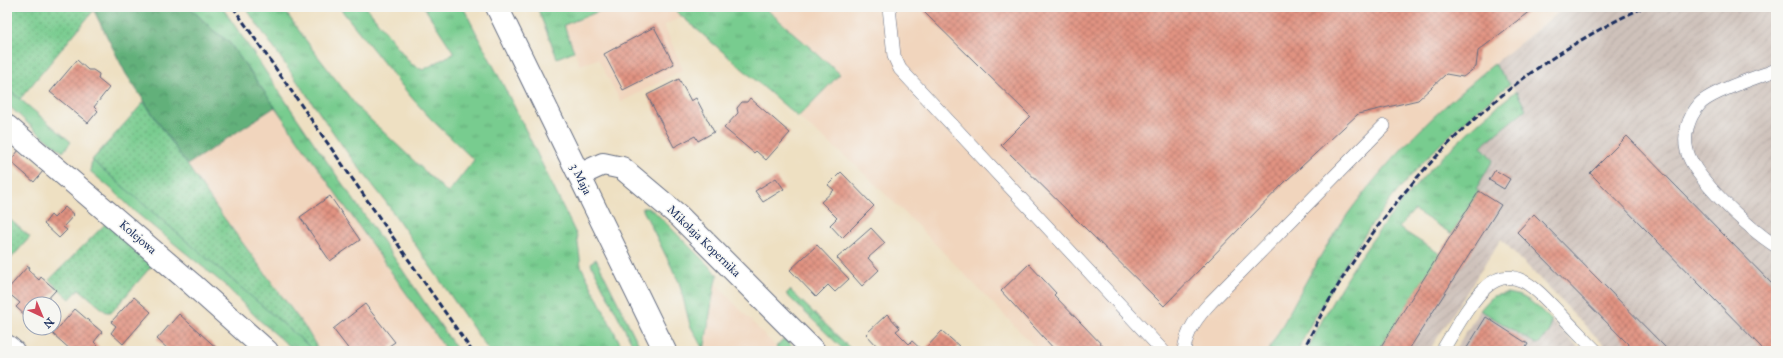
<svg xmlns="http://www.w3.org/2000/svg" width="1783" height="358" font-family="'IM FELL Great Primer',serif">
<style>
.built{fill:#f1d5bd}
.industrial{fill:url(#industrial-furrows)}
.grass{fill:url(#grass-tufts);stroke:#4a7e76}
.forest{fill:url(#forest-crowns);stroke:#3e706c}
.garden{fill:url(#garden-dots);stroke:#4a7e76}
.building{fill:url(#building-cross-hatch)}
.lines{fill:none;stroke-linecap:round;stroke-linejoin:round}
.lane-casing{stroke:#656d81;stroke-width:14}
.street-casing{stroke:#656d81;stroke-width:24}
.primary-casing{stroke:#656d81;stroke-width:24}
.lane{stroke:#fff;stroke-width:13}
.street{stroke:#fff;stroke-width:22}
.primary{stroke:#fff;stroke-width:22}
.rail{stroke:#1b2f5e;stroke-width:3;stroke-dasharray:6 3;stroke-linecap:butt}
.labels{text-anchor:middle;stroke-width:3;stroke-linejoin:round;paint-order:stroke}
.street-label{font-size:12px;fill:#1b2f5e;stroke:#f6f6f2}
</style>
<defs>
<pattern id="industrial-furrows" width="10" height="10" patternUnits="userSpaceOnUse"><rect width="10" height="10" fill="#cec1ba"/><path d="M-1 1l2-2M0 10L10 0M9 11l2-2" fill="none" stroke="#b0a6a2"/></pattern>
<pattern id="grass-tufts" width="24" height="20" patternUnits="userSpaceOnUse"><rect width="24" height="20" fill="#78cc8f"/><path d="M3 7l-1-3M5 7V3M7 7l1-3M15 17l-1-3M17 17v-4M19 17l1-3" fill="none" stroke="#62a678"/></pattern>
<pattern id="forest-crowns" width="20" height="18" patternUnits="userSpaceOnUse"><rect width="20" height="18" fill="#62b07a"/><path d="M2 6a3 3 0 1 1 6 0M12 15a3 3 0 1 1 6 0" fill="none" stroke="#509067"/></pattern>
<pattern id="garden-dots" width="8" height="8" patternUnits="userSpaceOnUse"><rect width="8" height="8" fill="#78cc8f"/><path d="M2 2h.1M6 6h.1" fill="none" stroke="#62a678" stroke-width="1.8" stroke-linecap="round"/></pattern>
<pattern id="building-cross-hatch" width="8" height="8" patternUnits="userSpaceOnUse"><rect width="8" height="8" fill="#e19381"/><path d="M0 0l8 8M0 8l8-8" fill="none" stroke="#b6786d"/></pattern>
</defs>
<rect width="100%" height="100%" fill="#f6f6f2"/>
<filter id="ink" filterUnits="userSpaceOnUse"><feTurbulence type="fractalNoise" baseFrequency=".025" numOctaves="2"/><feDisplacementMap in="SourceGraphic" scale="8" xChannelSelector="R" yChannelSelector="G"/><feConvolveMatrix kernelMatrix="1 2 1 2 8 2 1 2 1" color-interpolation-filters="sRGB"/></filter>
<filter id="wash" filterUnits="userSpaceOnUse"><feTurbulence type="fractalNoise" baseFrequency=".012" numOctaves="4" result="noise"/><feDisplacementMap in="SourceGraphic" scale="16" xChannelSelector="R" yChannelSelector="G"/><feGaussianBlur stdDeviation="0.9" result="paint"/><feColorMatrix in="noise" values="0 0 0 0 0 0 0 0 0 0 0 0 0 0 0 0 0 1.4 0 .05"/><feComposite in="paint" operator="in"/></filter>
<g filter="url(#wash)">
<rect width="100%" height="100%" fill="#eee0c2"/>
<g class="built">
<path d="M610 7H671L682 17 664 25 683 70 621 102 598 59 580 65 564 26Z"/>
<path d="M764 7H1565L1468 85 1393 157 1346 216 1300 291 1268 351H1039L909 217 854 164 798 117 840 74Z"/>
<path d="M275 107 447 351H319L307 330 216 207 187 165Z"/>
<path d="M715 283 780 351H704Z"/>
</g>
<g class="industrial">
<path d="M1565 7H1776V351H1610L1501 239 1429 351H1378L1479 191 1476 189 1493 160 1481 146 1526 109 1513 87 1494 64Z"/>
<path d="M1480 310 1536 344 1550 331 1551 320 1582 351H1454Z"/>
</g>
<g class="grass">
<path d="M189 7H222L314 143 397 262 458 351H447L229 42 214 31Z"/>
<path d="M245 7H282L313 50 358 108 448 193 474 160 431 119 411 97 339 7H366L411 64 423 70 454 53 424 7H463L514 106 577 236 581 266 624 351H489L383 198 349 155Z"/>
<path d="M537 7H610L564 25 574 51 557 58Z"/>
<path d="M671 7H764L840 74 798 117Z"/>
<path d="M1494 64 1510 84C1431 144 1370 215 1323 303 1314 318 1305 334 1298 351H1268C1294 306 1316 258 1347 215 1388 158 1440 108 1494 64Z"/>
<path d="M7 88 71 142 63 152 35 130 7 104Z"/>
<path d="M1516 91 1526 109 1481 146 1493 160 1476 189 1479 191 1452 234 1414 210 1399 228 1440 254 1378 351H1307C1354 249 1428 161 1516 91Z"/>
<path d="M92 160 315 351H295L257 318 225 285 134 211 115 192 90 171Z"/>
<path d="M642 208H648L655 212 718 275 715 283 704 351 690 325 679 282Z"/>
<path d="M596 259 642 351H636L591 264 592 262Z"/>
<path d="M790 290 853 351H845L786 294Z"/>
<path d="M1507 293C1527 295 1537 306 1551 320L1550 331 1540 343 1536 344 1480 310 1493 296Z"/>
<path d="M782 340H786L797 351H780L776 347Z"/>
</g>
<path class="forest" d="M92 7H189L214 31 229 42 275 107 187 165 126 74Z"/>
<g class="garden">
<path d="M7 7H92L94 10 20 99 7 88Z"/>
<path d="M144 102 216 207 307 330 319 351H315L92 160Z"/>
<path d="M7 217 30 237 7 263Z"/>
<path d="M107 222 154 263 112 312H106L79 289 70 299 49 280Z"/>
</g>
<g id="blocks">
<g class="building">
<path d="M929 7H1535L1478 51 1476 67 1463 77 1446 74 1418 100 1358 114 1286 181 1164 306 1001 145 1030 116 924 12Z"/>
<path d="M654 27 674 64 623 90 604 54Z"/>
<path d="M77 60 88 70H93L99 74 98 79 109 88 94 107 98 111 88 123 50 92Z"/>
<path d="M679 79 691 101 696 98 714 132 698 141 695 136 674 147 647 95Z"/>
<path d="M750 98 790 133 766 160 756 151 754 153 724 128 738 113 737 108 742 102H747Z"/>
<path d="M1627 136 1776 288V351H1765L1590 173Z"/>
<path d="M19 150 43 171 34 182 10 161Z"/>
<path d="M1495 170 1510 179 1504 189 1489 180Z"/>
<path d="M841 172 874 206 842 238 830 225 837 218 821 202 834 190 828 185Z"/>
<path d="M776 178 784 189 763 202 755 191Z"/>
<path d="M1479 191 1501 205 1408 351H1378Z"/>
<path d="M330 196 360 240 330 261 300 217Z"/>
<path d="M65 207 74 215 63 227 67 230 59 238 44 224 51 215 54 218Z"/>
<path d="M1534 214 1669 351H1635L1517 232Z"/>
<path d="M871 228 885 243 868 258 879 270 862 286 837 258Z"/>
<path d="M817 245 849 279 835 292 828 285 816 297 790 270Z"/>
<path d="M1029 264 1056 293 1054 295 1106 349 1104 351H1056L1001 291Z"/>
<path d="M28 266 30 267 28 270 39 280 41 277 56 290 43 304H30L29 319 16 307 20 303 7 292V290Z"/>
<path d="M134 297 151 312 123 344 111 333 116 326 111 322Z"/>
<path d="M365 304 395 342 389 346 392 351H350L333 329Z"/>
<path d="M75 309 102 332 94 342 99 347 96 351H72L53 334Z"/>
<path d="M179 314 220 351H170L157 339Z"/>
<path d="M887 314 900 328 896 331 909 344 912 341 923 351H875L878 347 866 334Z"/>
<path d="M1486 317 1528 344 1524 351H1465Z"/>
<path d="M942 331 959 346 954 351H923Z"/>
</g>
</g>
</g>
<g filter="url(#ink)">
<use href="#blocks" fill-opacity="0" stroke="#656d81" stroke-width="1"/>
<g class="lines">
<g class="lane-casing">
<g id="lane">
<path d="M889 7 894 56 900 69 1163 351"/>
<path d="M1776 70C1758 77 1709 92 1699 105 1688 118 1683 135 1687 151 1695 180 1751 230 1776 246"/>
<path d="M1184 351C1186 331 1198 316 1211 302L1384 126"/>
<path d="M1442 351C1455 330 1467 306 1485 288 1514 260 1540 293 1560 314 1572 326 1584 339 1596 351"/>
</g>
</g>
<g class="street-casing">
<g id="street">
<path d="M7 126 192 284 267 351"/>
<path d="M579 175 603 164 622 168 679 216 814 351"/>
<path d="M7 346 13 351"/>
</g>
</g>
<g class="primary-casing">
<path id="primary" d="M497 7 665 351"/>
</g>
<use href="#lane" class="lane"/>
<use href="#street" class="street"/>
<use href="#primary" class="primary"/>
<g class="rail">
<path d="M233 7 472 351"/>
<path d="M1303 351C1355 239 1448 127 1551 59 1581 39 1612 22 1644 7"/>
</g>
</g>
</g>
<g class="labels">
<g class="street-label">
<text transform="translate(581 179) rotate(64)" y="4">3 Maja</text>
<text transform="translate(138 237) rotate(41)" y="4">Kolejowa</text>
<text transform="translate(704 241) rotate(44)" y="4">Mikołaja Kopernika</text>
</g>
</g>
<rect width="1783" height="358" fill="none" stroke="#f6f6f2" stroke-width="24"/>
<g transform="translate(42 316) rotate(136)"><circle r="19" fill="#f6f6f2" stroke="#9ea6b7"/>
<path d="M0-3L7 15L0 10L-7 15Z" fill="#d1495b"/>
<text y="-6" font-size="11" font-weight="bold" text-anchor="middle" fill="#1b2f5e">N</text>
</g>
</svg>
